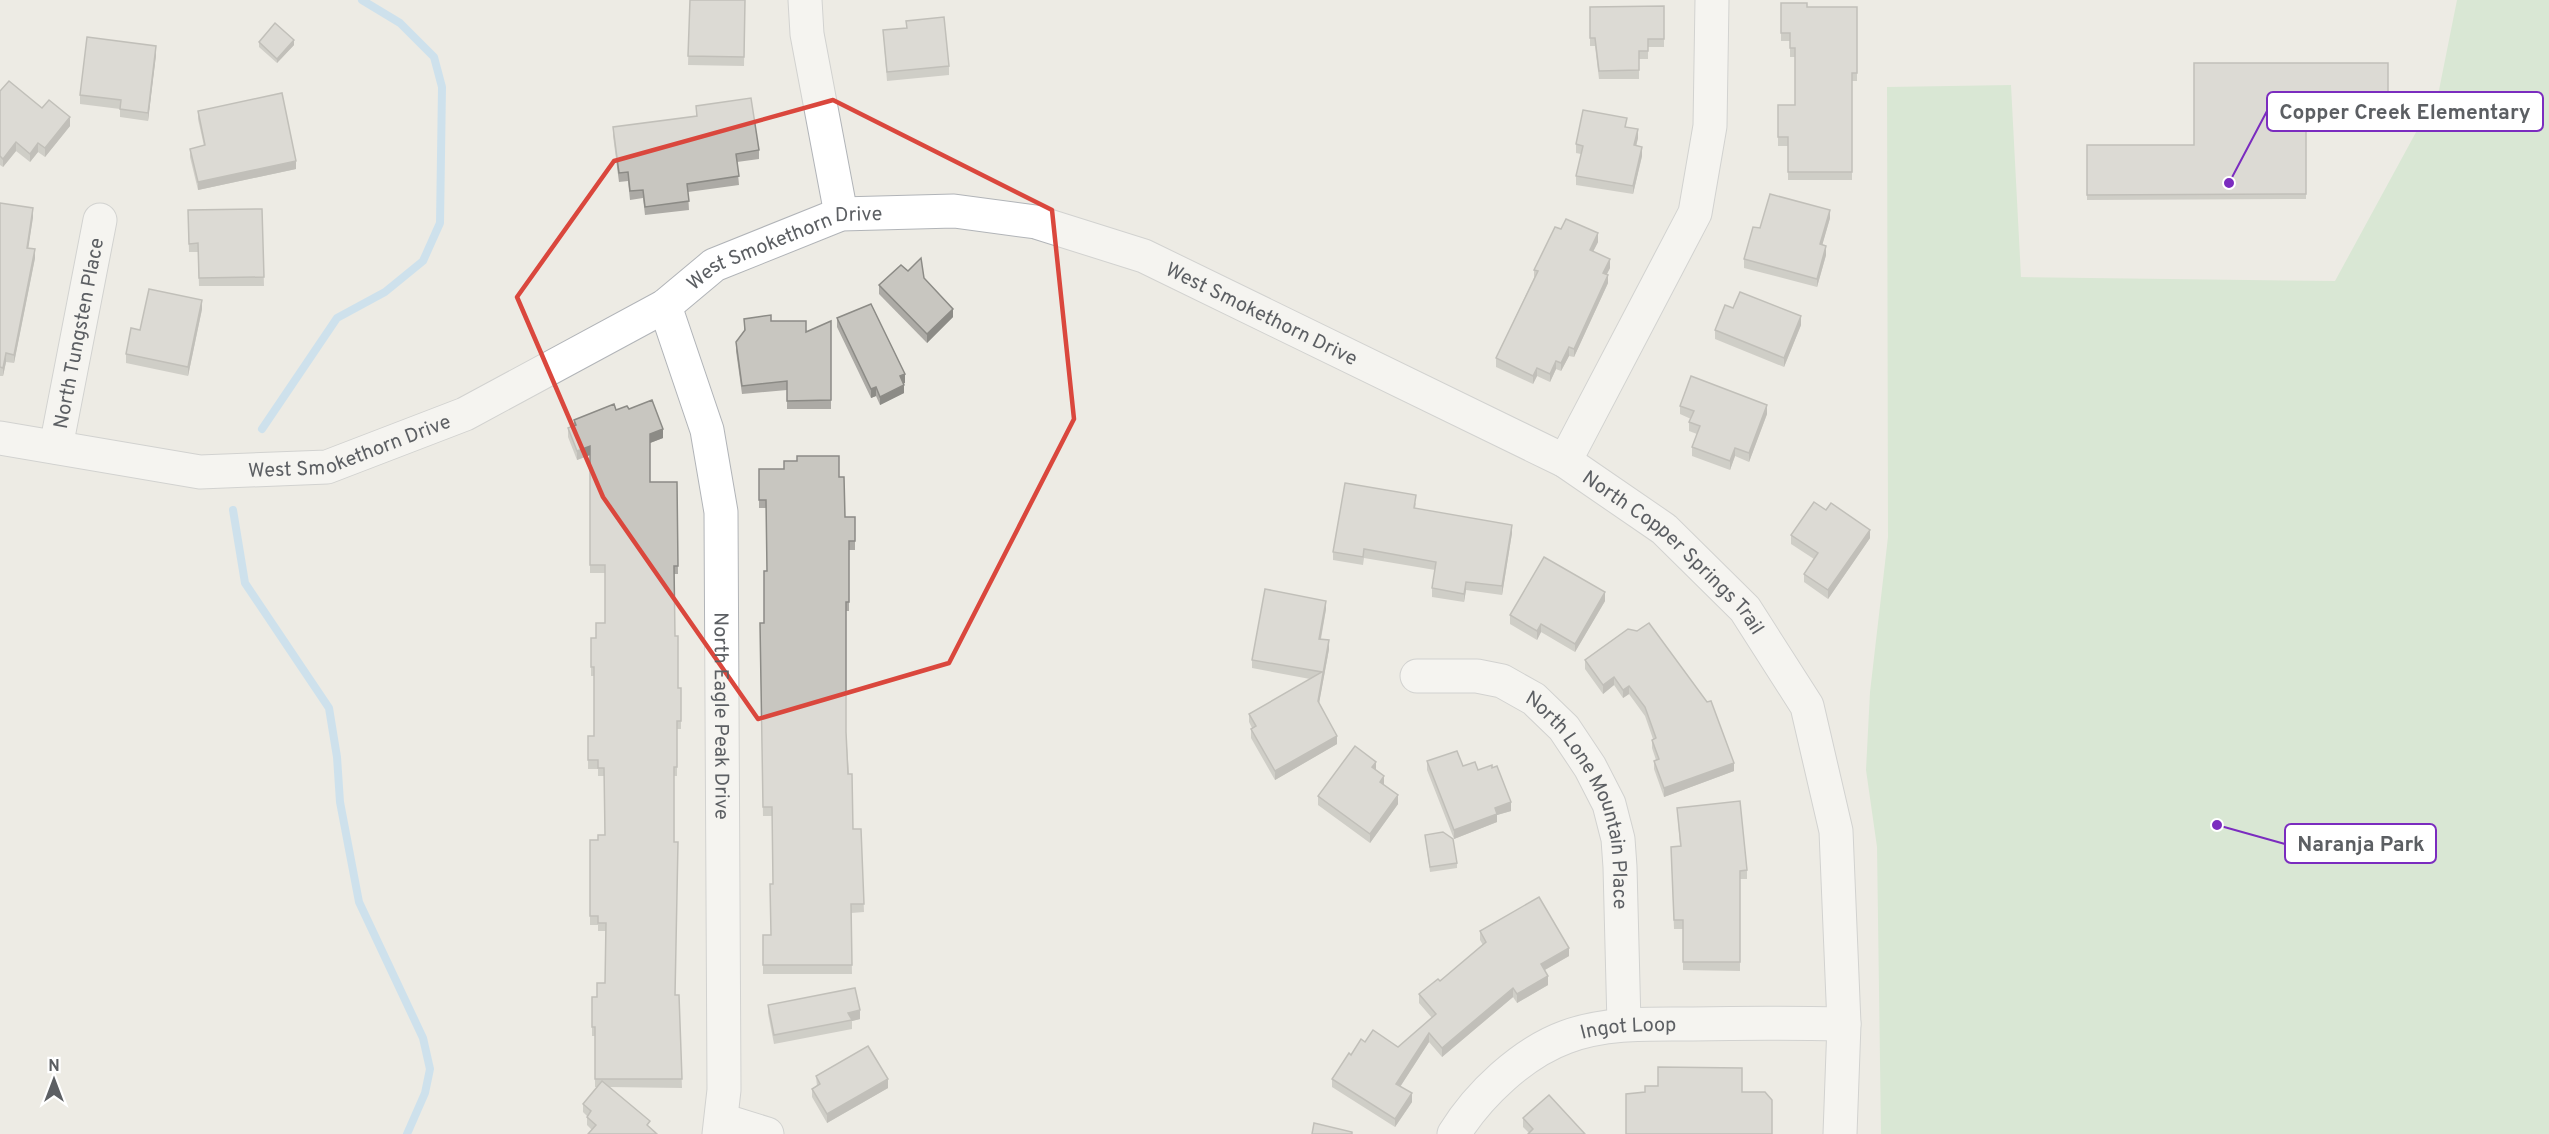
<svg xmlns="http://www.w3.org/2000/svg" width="2549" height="1134" font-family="Overpass,sans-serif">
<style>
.green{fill:#c2e2c2}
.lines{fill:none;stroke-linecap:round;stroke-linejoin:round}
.stream{stroke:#a9d6f7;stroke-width:8}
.minor-casing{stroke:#b1b4b8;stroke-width:35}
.minor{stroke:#fff;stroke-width:33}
.wall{fill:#acaaa5}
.shaded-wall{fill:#8c8b86}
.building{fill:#c8c6c0;stroke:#8c8b86;stroke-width:1.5}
.marked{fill:none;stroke:#da473d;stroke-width:4.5;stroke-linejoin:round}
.labels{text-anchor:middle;stroke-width:6;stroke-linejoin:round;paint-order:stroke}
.street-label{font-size:20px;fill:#5c5f63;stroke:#fff}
.leader{fill:none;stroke:#7b2cbf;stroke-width:2}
.callout-dot{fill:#7b2cbf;stroke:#fff;stroke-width:2}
.callout{fill:#fff;stroke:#7b2cbf;stroke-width:2}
.callout-label{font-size:21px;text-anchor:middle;font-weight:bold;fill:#5c5f63}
</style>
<rect width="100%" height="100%" fill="#edebe4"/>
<path class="green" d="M2457 0H2549V1134H1881L1877 847 1866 770 1870 692 1888 537 1887 87 2011 85 2021 277 2335 281 2439 90Z"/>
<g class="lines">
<g class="stream">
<path d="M262 429 337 318 385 292 423 261 440 223 442 87 434 57 400 23 362 0"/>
<path d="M233 510 245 583 329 708 337 757 340 802 359 902 423 1038 430 1069 425 1093 407 1134"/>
</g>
<g class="minor-casing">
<g id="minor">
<path d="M805 0 807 34 841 214"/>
<path id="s1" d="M665 306 707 430 721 512 724 1090 719 1134"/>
<path id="s2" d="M0 438 200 472 327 467 465 414 665 306 714 265 841 214 954 211 1036 222 1144 256 1565 461 1664 529 1745 609 1807 706 1836 831 1844 1024 1840 1134"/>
<path id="s3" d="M56 447 100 220"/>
<path d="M1565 461 1695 213 1710 126 1712 0"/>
<path id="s4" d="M1417 676H1477L1502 681 1534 699 1564 728 1590 767 1609 804 1618 839 1620 867 1624 1024"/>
<path d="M722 1120 767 1134"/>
<path id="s5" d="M1454 1134C1478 1095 1522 1053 1566 1037 1606 1022 1651 1024 1693 1024 1743 1023 1793 1023 1844 1024"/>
</g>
</g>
<use href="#minor" class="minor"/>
</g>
<g class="wall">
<path d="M690 0H745L744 66 688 65Z"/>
<path d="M1781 3 1807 7H1857V81H1852V180H1788V146H1778V105H1795V57H1790V41H1781Z"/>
<path d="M1664 6V47H1648V59H1639V79H1599L1595 46H1590V7Z"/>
<path d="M906 21 949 66V75L887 81 883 30 906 28Z"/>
<path d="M259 42 294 45 277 63 259 47Z"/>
<path d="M156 55 148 121 120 117V109L80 104V95Z"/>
<path d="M2388 63V118H2306V199L2087 200V145H2194Z"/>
<path d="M0 91 42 108 70 126 45 157 38 152 30 162 16 151 3 167 0 165Z"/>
<path d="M696 106 759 150V159L737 162 739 185 688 192 689 210 645 215 643 198 630 200 628 181 619 182 613 136V127L696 116Z"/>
<path d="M198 111 296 169 198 190 190 157V149L204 146 198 119Z"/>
<path d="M1627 127 1638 138 1636 146 1642 156 1633 194 1576 185V176L1581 154 1576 153V144Z"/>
<path d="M0 203 33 217 28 248 35 258 14 363 6 362 3 376H0Z"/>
<path d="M262 209 264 286H199L198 252H189L188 210Z"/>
<path d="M1830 218 1822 245 1826 255 1817 287 1744 268V259L1760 228Z"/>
<path d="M1561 229 1598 242 1593 251 1610 268 1607 274 1608 283 1574 357 1569 356 1561 371 1556 369 1550 382 1537 376 1533 384 1496 367V358L1534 278V270Z"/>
<path d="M908 271 924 278 953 317 927 343 879 294V285Z"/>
<path d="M1733 308 1801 325 1784 367 1715 339V330Z"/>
<path d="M202 309 188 376 126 363V354L140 330Z"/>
<path d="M837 318 905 383H904V393L880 405 876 396 871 398 837 327Z"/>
<path d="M744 319 771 321 806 332 831 321V409H787V390L742 394 736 351V342L744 331Z"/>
<path d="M1680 406 1767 414 1749 462 1735 456 1730 470 1692 456V447L1697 434 1689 431V422L1691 419 1680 414Z"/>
<path d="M629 409 663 438 650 443V482H677L678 574H674L675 636 678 688H681V729H677V776H674L675 995H679L682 1088 609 1087 650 1121 592 1130 587 1125V1116L583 1112V1104L597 1087H595V1036H592V997H597L605 983 606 931H598V925H590V840H598L605 835 604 776H598V769H588V736H594V676H591V638H596L605 623V573H590V455L577 460 568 437V428L574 426V420L616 410Z"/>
<path d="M759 469 839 477 845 517H855V550H849V611H846V732L853 829H861L864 912 851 913 852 974H763V935H771L773 884 772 816H763L760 623H764L767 571 766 508H759Z"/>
<path d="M1416 503 1415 509 1512 533 1502 595 1466 590 1464 602 1432 597V588L1435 570 1364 558 1363 565 1333 560V552Z"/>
<path d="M1791 535 1870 538 1828 599 1804 582V574L1814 559 1791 544Z"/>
<path d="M1605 601 1575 652 1541 632 1537 640 1510 624V615Z"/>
<path d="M1326 609 1321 639 1329 649 1319 703 1337 744 1275 780 1251 738V729L1252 728 1249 722V714L1310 679 1252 668V660Z"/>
<path d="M1628 629 1734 771 1664 797 1654 769V761L1656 760 1652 748V740L1653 739 1645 716 1629 694 1623 698 1614 685 1603 694 1585 669V660Z"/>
<path d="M1427 761 1463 766 1478 770 1492 768 1511 811 1497 815V822L1454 839 1427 770Z"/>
<path d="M1376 771 1384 785 1398 804 1370 843 1318 805V796Z"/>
<path d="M1677 808 1747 870V879H1740V971L1683 970V929H1674L1671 847 1680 846Z"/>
<path d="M1425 835 1457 863V868L1430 872Z"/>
<path d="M1480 931 1569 956 1545 970 1548 985 1517 1003 1513 997 1442 1057 1429 1042 1400 1087 1412 1102 1395 1127 1332 1087V1079L1351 1055 1365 1042 1398 1047 1432 1018 1419 1003V994L1440 981 1483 945 1480 940Z"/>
<path d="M768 1005 860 1019 852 1021V1029L774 1044 768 1013Z"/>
<path d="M816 1076 888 1088 827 1123 812 1097V1089L817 1086Z"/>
<path d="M1523 1118 1585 1134 1529 1133 1523 1127Z"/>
</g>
<g class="shaded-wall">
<path d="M294 40V45L277 63V59Z"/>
<path d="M156 46V55L148 121V113Z"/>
<path d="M70 117V126L45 157V148Z"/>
<path d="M1638 129V138L1634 154V145Z"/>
<path d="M16 142V151L3 167V159Z"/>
<path d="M38 143V152L30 162V154Z"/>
<path d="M1642 147V156L1633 194V186Z"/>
<path d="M296 161V169L198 190V182Z"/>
<path d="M33 208V217L27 257V248Z"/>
<path d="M1830 210V218L1820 253V244Z"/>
<path d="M1598 233V242L1590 258V250Z"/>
<path d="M1826 246V255L1817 287V279Z"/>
<path d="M35 249V258L14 363V355Z"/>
<path d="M1610 259V268L1603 281V273Z"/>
<path d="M1608 275V283L1574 357V349Z"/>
<path d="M202 300V309L188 376V367Z"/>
<path d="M953 309V317L927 343V334Z"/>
<path d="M1801 316V325L1784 367V358Z"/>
<path d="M1569 347V356L1561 371V363Z"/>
<path d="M6 353V362L3 376V368Z"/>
<path d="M1556 361V369L1550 382V374Z"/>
<path d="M1537 368V376L1533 384V376Z"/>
<path d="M905 374V383L900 385V376Z"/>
<path d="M904 385V393L880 405V397Z"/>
<path d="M876 387V396L871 398V389Z"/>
<path d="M1767 405V414L1749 462V453Z"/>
<path d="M663 429V438L650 443V434Z"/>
<path d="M590 446V455L577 460V451Z"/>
<path d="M1735 448V456L1730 470V461Z"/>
<path d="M1512 525V533L1502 595V586Z"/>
<path d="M1870 530V538L1828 599V590Z"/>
<path d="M1466 582V590L1464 602V594Z"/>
<path d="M1605 592V601L1575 652V644Z"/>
<path d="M1326 601V609L1319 647V639Z"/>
<path d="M1541 624V632L1537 640V631Z"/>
<path d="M1329 640V649L1318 709V701Z"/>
<path d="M1614 677V685L1603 694V685Z"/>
<path d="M1629 686V694L1623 698V690Z"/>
<path d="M1337 736V744L1275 780V771Z"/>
<path d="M1376 762V770L1372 767Z"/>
<path d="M1734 763V771L1664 797V788Z"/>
<path d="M1384 776V785L1380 782Z"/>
<path d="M1398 795V804L1370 843V834Z"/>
<path d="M1511 802V811L1497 815V822L1454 839V830L1495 808Z"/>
<path d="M1569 948V956L1541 972V964Z"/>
<path d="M1548 976V985L1517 1003V994Z"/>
<path d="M1513 988V997L1442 1057V1048Z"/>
<path d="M860 1010V1019L852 1021 848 1013Z"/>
<path d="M1429 1033V1042L1396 1093V1084Z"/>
<path d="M888 1079V1088L827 1123V1114Z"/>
<path d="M1412 1093V1102L1395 1127V1119Z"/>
</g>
<g class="building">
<path d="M690 0H745L744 57 688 56Z"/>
<path d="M1781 3H1807V7H1857V73H1852V172H1788V137H1778V105H1795V48H1790V33H1781Z"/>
<path d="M1664 6V39H1648V51H1639V70L1599 71 1595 38H1590V7Z"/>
<path d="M944 17 949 66 887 72 883 30 907 28 906 21Z"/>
<path d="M275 23 294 40 277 59 259 42Z"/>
<path d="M87 37 156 46 148 113 120 109 121 100 80 95Z"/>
<path d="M2194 63H2388V114H2306V194L2087 195V145H2194Z"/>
<path d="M9 81 42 108 49 100 70 117 45 148 38 143 30 154 16 142 3 159 0 156V91Z"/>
<path d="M282 93 296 161 198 182 190 149 205 145 198 111Z"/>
<path d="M751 98 759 150 736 154 739 176 687 184 689 201 645 207 643 190 630 191 628 172 619 173 613 127 697 116 696 106Z"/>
<path d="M1583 110 1627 118 1625 127 1638 129 1634 145 1642 147 1633 186 1576 176 1583 146 1576 144Z"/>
<path d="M1770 194 1830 210 1820 244 1826 246 1817 279 1744 259 1753 227 1760 228Z"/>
<path d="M0 203 33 208 27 248 35 249 14 355 6 353 3 368 0 367Z"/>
<path d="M262 209 264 277 199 278 198 243 189 244 188 210Z"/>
<path d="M1566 219 1598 233 1590 250 1610 259 1603 273 1608 275 1574 349 1569 347 1561 363 1556 361 1550 374 1537 368 1533 376 1496 358 1538 271 1534 270 1555 227 1561 229Z"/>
<path d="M921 258 924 278 953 309 927 334 879 285 901 265 908 271Z"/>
<path d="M149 289 202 300 188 367 126 354 131 328 140 330Z"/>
<path d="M1740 292 1801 316 1784 358 1715 330 1725 305 1733 308Z"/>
<path d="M871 304 905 374 900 376 904 385 880 397 876 387 871 389 837 318Z"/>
<path d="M771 315V321H806V332L831 321V400L787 401V381L742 386 736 342 745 330 744 319Z"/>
<path d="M1691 376 1767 405 1749 453 1735 448 1730 461 1692 447 1700 426 1689 422 1694 411 1680 406Z"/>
<path d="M652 400 663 429 650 434V482H677L678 566H674L675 636H678V688H681V721H677V767H674V842H678L675 995H679L682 1079H595V1027H592V997H597V983H605L606 923H598V916H590V840H598V835H605L604 768H598V760H588V736H594V667H591V638H596V623H605V565H590V446L577 451 568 428 576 425 574 420 614 404 616 410 627 406 629 409Z"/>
<path d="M797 456H839V477H844L845 517H855V541H849V602H846V732L848 774H852L853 829H861L864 904H851L852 965H763V935H771L770 884H773L772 807H763L760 623H764V571H767L766 500H759V469H784V461H797Z"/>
<path d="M1345 483 1416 495 1414 508 1512 525 1502 586 1466 582 1464 594 1432 588 1436 562 1364 549 1363 557 1333 552Z"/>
<path d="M1814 502 1826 510 1831 503 1870 530 1828 590 1804 574 1818 553 1791 535Z"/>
<path d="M1544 557 1605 592 1575 644 1541 624 1537 631 1510 615Z"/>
<path d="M1265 589 1326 601 1319 639 1329 640 1318 701 1337 736 1275 771 1251 729 1256 726 1249 714 1322 672 1252 660Z"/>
<path d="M1649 623 1707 702 1711 701 1734 763 1664 788 1654 761 1659 759 1652 740 1656 738 1645 707 1629 686 1623 690 1614 677 1603 685 1585 660 1628 629 1637 631Z"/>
<path d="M1355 746 1376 762 1372 767 1384 776 1380 782 1398 795 1370 834 1318 796Z"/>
<path d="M1457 751 1463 766 1475 762 1478 770 1492 765V768L1497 766 1511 802 1495 808 1497 814 1454 830 1427 761Z"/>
<path d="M1740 801 1747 870 1740 871V962H1683V920H1674L1671 847 1681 846 1677 808Z"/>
<path d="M1443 832 1453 839 1457 863 1430 867 1425 835Z"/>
<path d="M1539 897 1569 948 1541 964 1548 976 1517 994 1513 988 1442 1048 1429 1033 1396 1084 1412 1093 1395 1119 1332 1079 1349 1053 1351 1055 1361 1039 1365 1042 1373 1030 1398 1047 1436 1014 1419 994 1438 979 1440 981 1486 942 1480 931Z"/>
<path d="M855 988 860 1010 848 1013 852 1020 774 1035 768 1005Z"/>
<path d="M868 1046 888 1079 827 1114 812 1089 820 1084 816 1076Z"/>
<path d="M1658 1067 1742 1068V1092H1765L1772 1100V1134H1626V1094L1645 1092V1086H1658Z"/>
<path d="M602 1081 650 1121 647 1125 657 1134H588L596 1125 587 1117 591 1111 583 1104Z"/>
<path d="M1549 1095 1585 1134H1528L1533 1129 1523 1118Z"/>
<path d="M1314 1123 1352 1132V1134H1312Z"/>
</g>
<path d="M0 0H2549V1134H0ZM833 100 1052 210 1074 419 949 663 758 719 603 497 517 297 614 161Z" fill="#edebe4" fill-opacity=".55" fill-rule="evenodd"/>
<path class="marked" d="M833 100 1052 210 1074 419 949 663 758 719 603 497 517 297 614 161Z"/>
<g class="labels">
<g class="street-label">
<text dy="7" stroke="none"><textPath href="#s2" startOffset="842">West Smokethorn Drive</textPath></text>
<text dy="7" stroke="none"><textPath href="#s2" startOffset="1346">West Smokethorn Drive</textPath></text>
<text dy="7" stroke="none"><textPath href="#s3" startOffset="116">North Tungsten Place</textPath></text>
<text dy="7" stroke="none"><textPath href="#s2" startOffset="356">West Smokethorn Drive</textPath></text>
<text dy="7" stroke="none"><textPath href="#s2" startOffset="1826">North Copper Springs Trail</textPath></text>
<text dy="7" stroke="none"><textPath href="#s1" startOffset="418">North Eagle Peak Drive</textPath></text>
<text dy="7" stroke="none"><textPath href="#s4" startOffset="237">North Lone Mountain Place</textPath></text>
<text dy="7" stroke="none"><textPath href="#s5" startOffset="214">Ingot Loop</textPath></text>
</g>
</g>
<path class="leader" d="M2229 183L2267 111M2217 825L2285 844"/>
<g class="callout-dot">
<circle cx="2229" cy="183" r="6"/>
<circle cx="2217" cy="825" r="6"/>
</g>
<g class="callout">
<rect x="2267" y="92" width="276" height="39" rx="6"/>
<rect x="2285" y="824" width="151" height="39" rx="6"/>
</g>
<g class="callout-label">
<text x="2405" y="119">Copper Creek Elementary</text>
<text x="2361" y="851">Naranja Park</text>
</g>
<g transform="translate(54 1080)" stroke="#ffffff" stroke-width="4.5" paint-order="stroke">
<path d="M0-4.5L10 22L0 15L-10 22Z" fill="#5c5f63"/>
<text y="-9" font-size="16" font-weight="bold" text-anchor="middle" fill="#5c5f63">N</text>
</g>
</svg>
